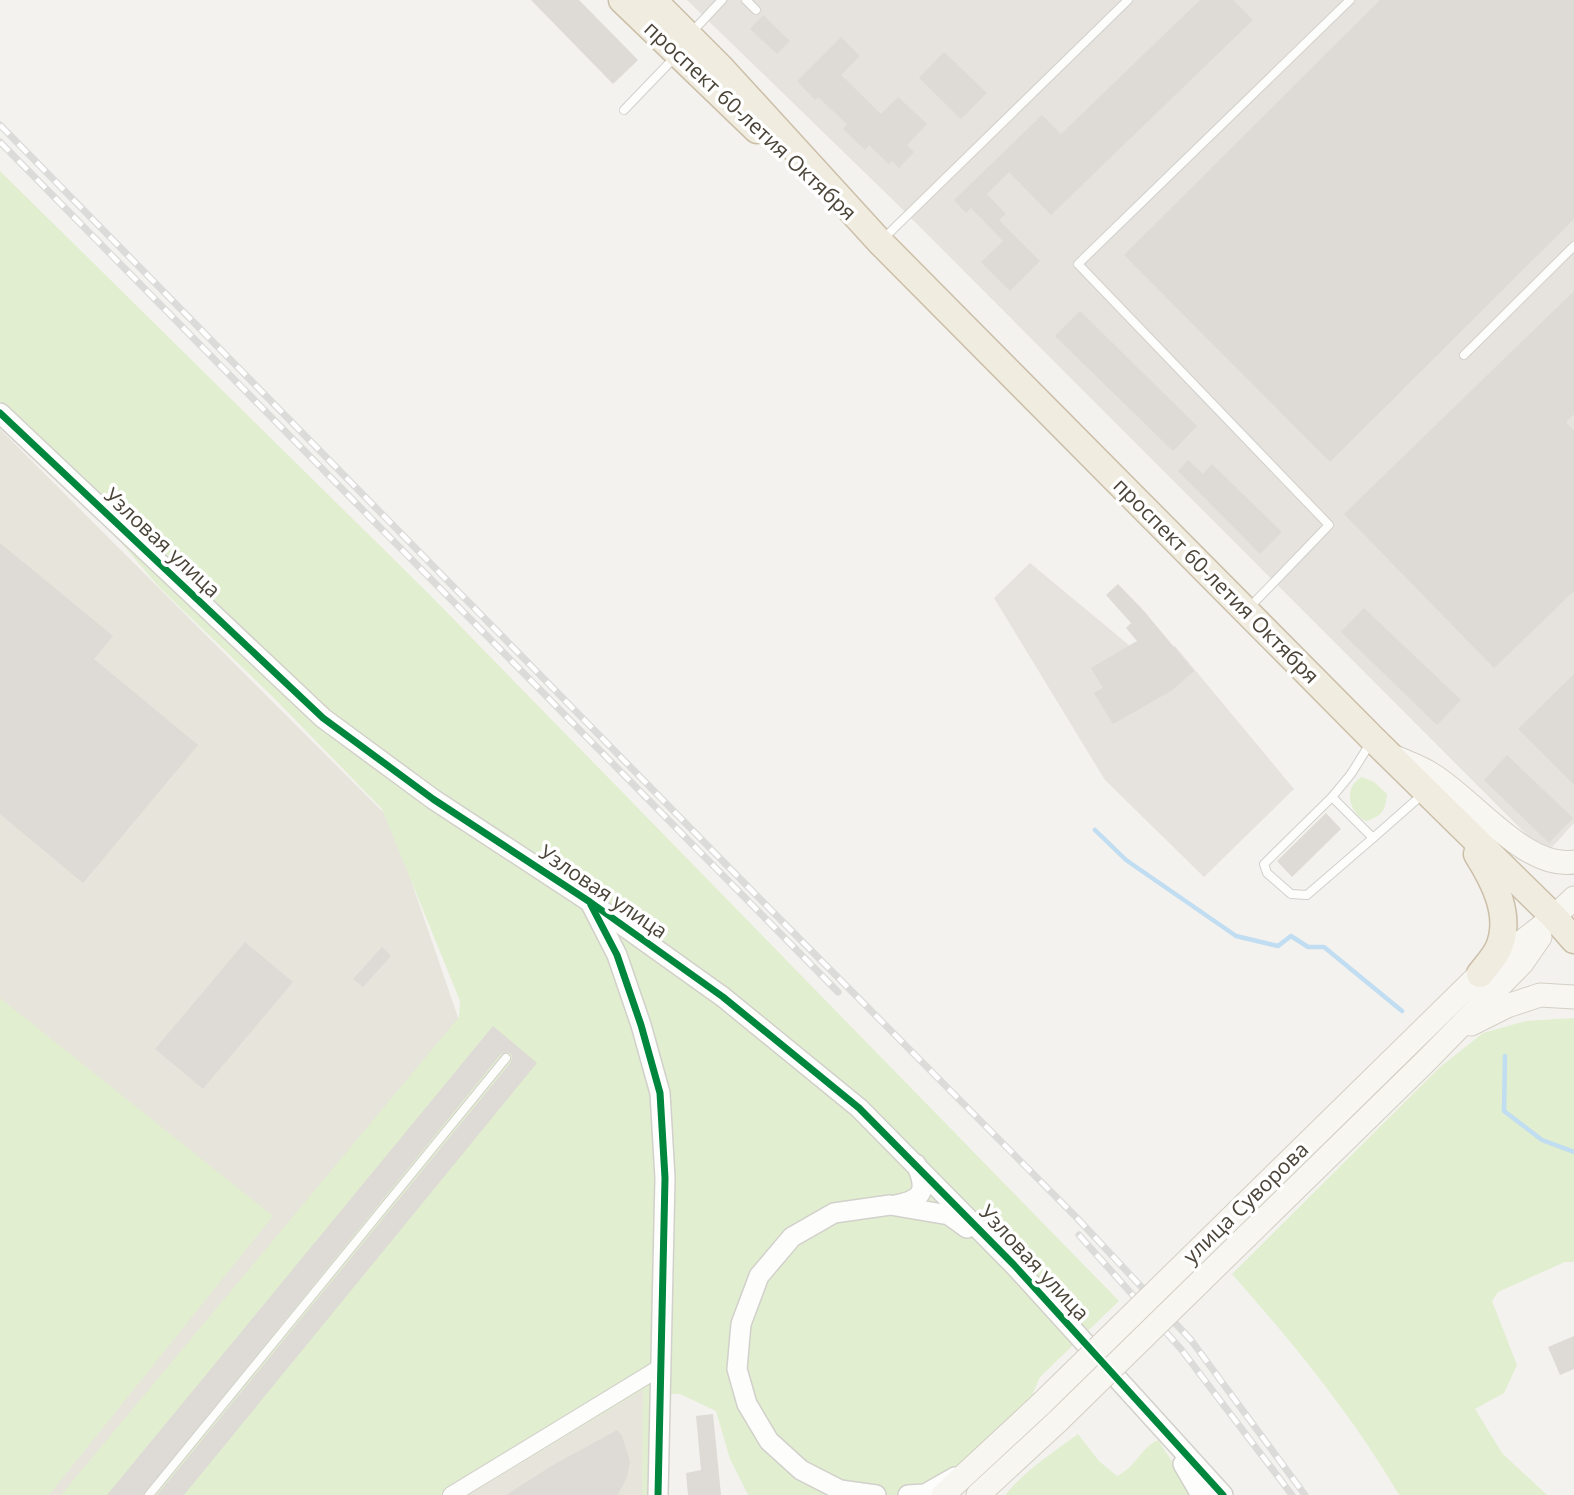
<svg xmlns="http://www.w3.org/2000/svg" width="1574" height="1495" font-family="'Open Sans',sans-serif">
<style>
.residential{fill:#e7e4dc}
.industrial{fill:#e6e2de}
.green{fill:#e1eecf}
.lines{fill:none;stroke-linecap:round;stroke-linejoin:round}
.stream{stroke:#c0ddf1;stroke-width:4.5}
.building{fill:#dedbd6}
.service-casing{stroke:#d2d0cb;stroke-width:10}
.minor-casing{stroke:#d2d0cb;stroke-width:18}
.tertiary-casing{stroke:#d2d0cb;stroke-width:22}
.secondary-casing{stroke:#d3cfc5;stroke-width:25}
.trunk-casing{stroke:#ccbfa9;stroke-width:29}
.service{stroke:#fdfdfc;stroke-width:8}
.minor{stroke:#fdfdfc;stroke-width:16}
.tertiary{stroke:#fdfdfc;stroke-width:19}
.secondary{stroke:#f7f6f1;stroke-width:23}
.trunk{stroke:#f0ece0;stroke-width:26}
.rail-casing{stroke:#dbdbda;stroke-width:7}
.rail{stroke:#fff;stroke-width:4.5;stroke-dasharray:13;stroke-linecap:butt}
.secondary-bridge-casing{stroke:#d3cfc5;stroke-width:25;stroke-linecap:butt}
.secondary-bridge{stroke:#f7f6f1;stroke-width:23}
.cycleway-casing{stroke:#fff;stroke-width:11}
.cycleway{stroke:#00873e;stroke-width:7}
.labels{text-anchor:middle;stroke-width:7;stroke-linejoin:round;paint-order:stroke}
.street-label{font-size:21px;fill:#4b4439;stroke:#fff}
</style>
<rect width="100%" height="100%" fill="#f4f2ee"/>
<g class="residential">
<path d="M0 429 390 819 462 1029 74 1495H0Z"/>
<path d="M644 1389 642 1495H468Z"/>
</g>
<g class="industrial">
<path d="M687 0H1574V823L1546 854 892 199Z"/>
<path d="M1030 563 1153 665 1175 646 1294 789 1204 877 1105 780 994 598Z"/>
</g>
<g class="green">
<path d="M0 171 429 594 1119 1301 1040 1377 1031 1398 973 1456 936 1478 917 1495H748L730 1459 716 1411 680 1394H661L658 1495H642L643 1390 468 1495H61L459 1017 460 1001 382 809 273 697 159 587 0 401Z"/>
<path d="M1362 777 1374 782 1387 794C1386 810 1381 817 1366 821 1348 812 1343 787 1362 777Z"/>
<path d="M0 998 273 1216 49 1495H0Z"/>
<path d="M1574 1018V1262H1565L1498 1292 1492 1301 1517 1365 1504 1393 1475 1409 1502 1453 1547 1495H1399C1353 1416 1293 1343 1232 1274L1439 1068 1483 1033 1526 1021Z"/>
<path d="M1078 1434 1099 1461 1117 1476C1137 1466 1141 1447 1158 1440L1194 1495H1005C1025 1470 1053 1453 1078 1434Z"/>
</g>
<g class="lines">
<g class="stream">
<path d="M1095 830 1126 860 1236 936 1278 946 1291 936 1308 947H1324L1402 1011"/>
<path d="M1505 1056 1504 1111 1542 1140 1574 1152"/>
</g>
</g>
<g class="building">
<path d="M531 0H579L638 60 613 84Z"/>
<path d="M1200 0H1233L1253 20 1051 215 1009 172 987 194 1006 214 999 220 1040 261 1010 291 981 262 1003 241 971 208 966 213 954 200 1042 115 1061 134Z"/>
<path d="M1380 0H1574V219L1330 462 1124 255Z"/>
<path d="M763 15 790 41 777 54 750 29Z"/>
<path d="M841 37 860 56 841 75 881 114 898 97 927 124 907 145 914 152 899 168 892 161 889 164 869 145 865 150 843 129 847 124 818 97 815 100 797 81Z"/>
<path d="M944 52 987 93 961 119 919 78Z"/>
<path d="M1574 291V414L1566 422 1574 431V591L1494 668 1344 514Z"/>
<path d="M1080 311 1197 426 1173 451 1055 336Z"/>
<path d="M1188 460 1203 474 1212 464 1282 532 1260 554 1178 471Z"/>
<path d="M0 543 113 636 94 659 198 745 83 883 0 814Z"/>
<path d="M1118 584 1144 611 1194 671 1171 691 1113 724 1094 693 1103 688 1091 668 1137 641 1126 628 1131 623 1106 595Z"/>
<path d="M1364 608 1461 700 1437 725 1341 632Z"/>
<path d="M1574 674V785L1518 729Z"/>
<path d="M1507 755 1573 818 1549 843 1484 780Z"/>
<path d="M1326 813 1341 829 1292 877 1277 861Z"/>
<path d="M245 942 293 982 203 1089 155 1049Z"/>
<path d="M382 947 391 956 363 987 353 979Z"/>
<path d="M493 1026 537 1063 184 1495H157L511 1062 512 1056 510 1053 501 1054 143 1495H107Z"/>
<path d="M1574 1336V1369L1560 1375 1548 1347Z"/>
<path d="M713 1414 721 1495H688L686 1473 701 1470 696 1416Z"/>
<path d="M617 1430 622 1436 630 1461 627 1477 618 1495H506L553 1465Z"/>
</g>
<g class="lines">
<g class="service-casing">
<g id="service">
<path d="M746 0 756 10"/>
<path d="M690 34 722 0"/>
<path d="M624 110 675 57"/>
<path d="M882 240 1128 0"/>
<path d="M1464 355 1574 246"/>
<path d="M1248 609 1329 525 1078 264 1350 0"/>
<path d="M1371 742 1351 774 1332 797 1373 838 1423 794"/>
<path d="M1332 797 1264 864 1267 873 1291 894 1307 895 1373 838"/>
<path d="M149 1495 506 1058"/>
</g>
</g>
<g class="minor-casing">
<path id="minor" d="M451 1495 661 1367"/>
</g>
<g class="tertiary-casing">
<g id="tertiary">
<path d="M0 413 323 718 433 799 590 902 723 997 859 1108 1014 1265 1223 1495"/>
<path d="M592 906 617 955 641 1025 660 1093 665 1178 658 1495"/>
<path d="M895 1205C923 1200 928 1191 916 1164"/>
<path d="M1183 1464 1201 1495"/>
<path d="M876 1495 840 1490 801 1470 769 1441 747 1404 737 1369 741 1324 759 1276 792 1237 834 1213 890 1205 949 1215 967 1228"/>
<path d="M908 1495 925 1494 955 1477"/>
</g>
</g>
<g class="secondary-casing">
<g id="secondary">
<path d="M1397 758C1408 763 1421 767 1431 774 1472 798 1525 870 1574 862"/>
<path d="M1471 1024 1507 1006 1540 995 1574 997"/>
<path d="M1230 1219 1480 974 1554 917 1574 898"/>
<path d="M1247 1236 1426 1061 1522 963 1540 937"/>
<path d="M943 1495 1041 1404"/>
<path d="M978 1495 1058 1421"/>
</g>
</g>
<g class="trunk-casing">
<g id="trunk">
<path d="M622 0 757 130"/>
<path d="M653 0 721 68 880 242 1373 739 1554 917 1574 940"/>
<path d="M1477 854C1494 881 1512 915 1499 947 1495 957 1486 966 1480 974"/>
</g>
</g>
<use href="#service" class="service"/>
<use href="#minor" class="minor"/>
<use href="#tertiary" class="tertiary"/>
<use href="#secondary" class="secondary"/>
<use href="#trunk" class="trunk"/>
<g class="rail-casing">
<g id="rail">
<path d="M0 125 762 901 1077 1218 1191 1340 1305 1495"/>
<path d="M0 142 838 992"/>
<path d="M1079 1235 1181 1349 1292 1495"/>
</g>
</g>
<use href="#rail" class="rail"/>
<g class="secondary-bridge-casing">
<g id="secondary-bridge">
<path d="M1041 1404 1230 1219"/>
<path d="M1058 1421 1247 1236"/>
</g>
</g>
<use href="#secondary-bridge" class="secondary-bridge"/>
<g class="cycleway-casing">
<g id="cycleway">
<path d="M0 413 323 718 433 799 590 902 723 997 859 1108 1014 1265 1223 1495"/>
<path d="M591 905 617 955 641 1025 660 1093 665 1178 658 1495"/>
</g>
</g>
<use href="#cycleway" class="cycleway"/>
</g>
<g class="labels">
<g class="street-label">
<text transform="translate(750 121) rotate(43)" y="7">проспект 60-летия Октября</text>
<text transform="translate(162 543) rotate(43)" y="7">Узловая улица</text>
<text transform="translate(1216 581) rotate(45)" y="7">проспект 60-летия Октября</text>
<text transform="translate(603 892) rotate(34)" y="7">Узловая улица</text>
<text transform="translate(1246 1203) rotate(-44)" y="7">улица Суворова</text>
<text transform="translate(1034 1263) rotate(47)" y="7">Узловая улица</text>
</g>
</g>
</svg>
